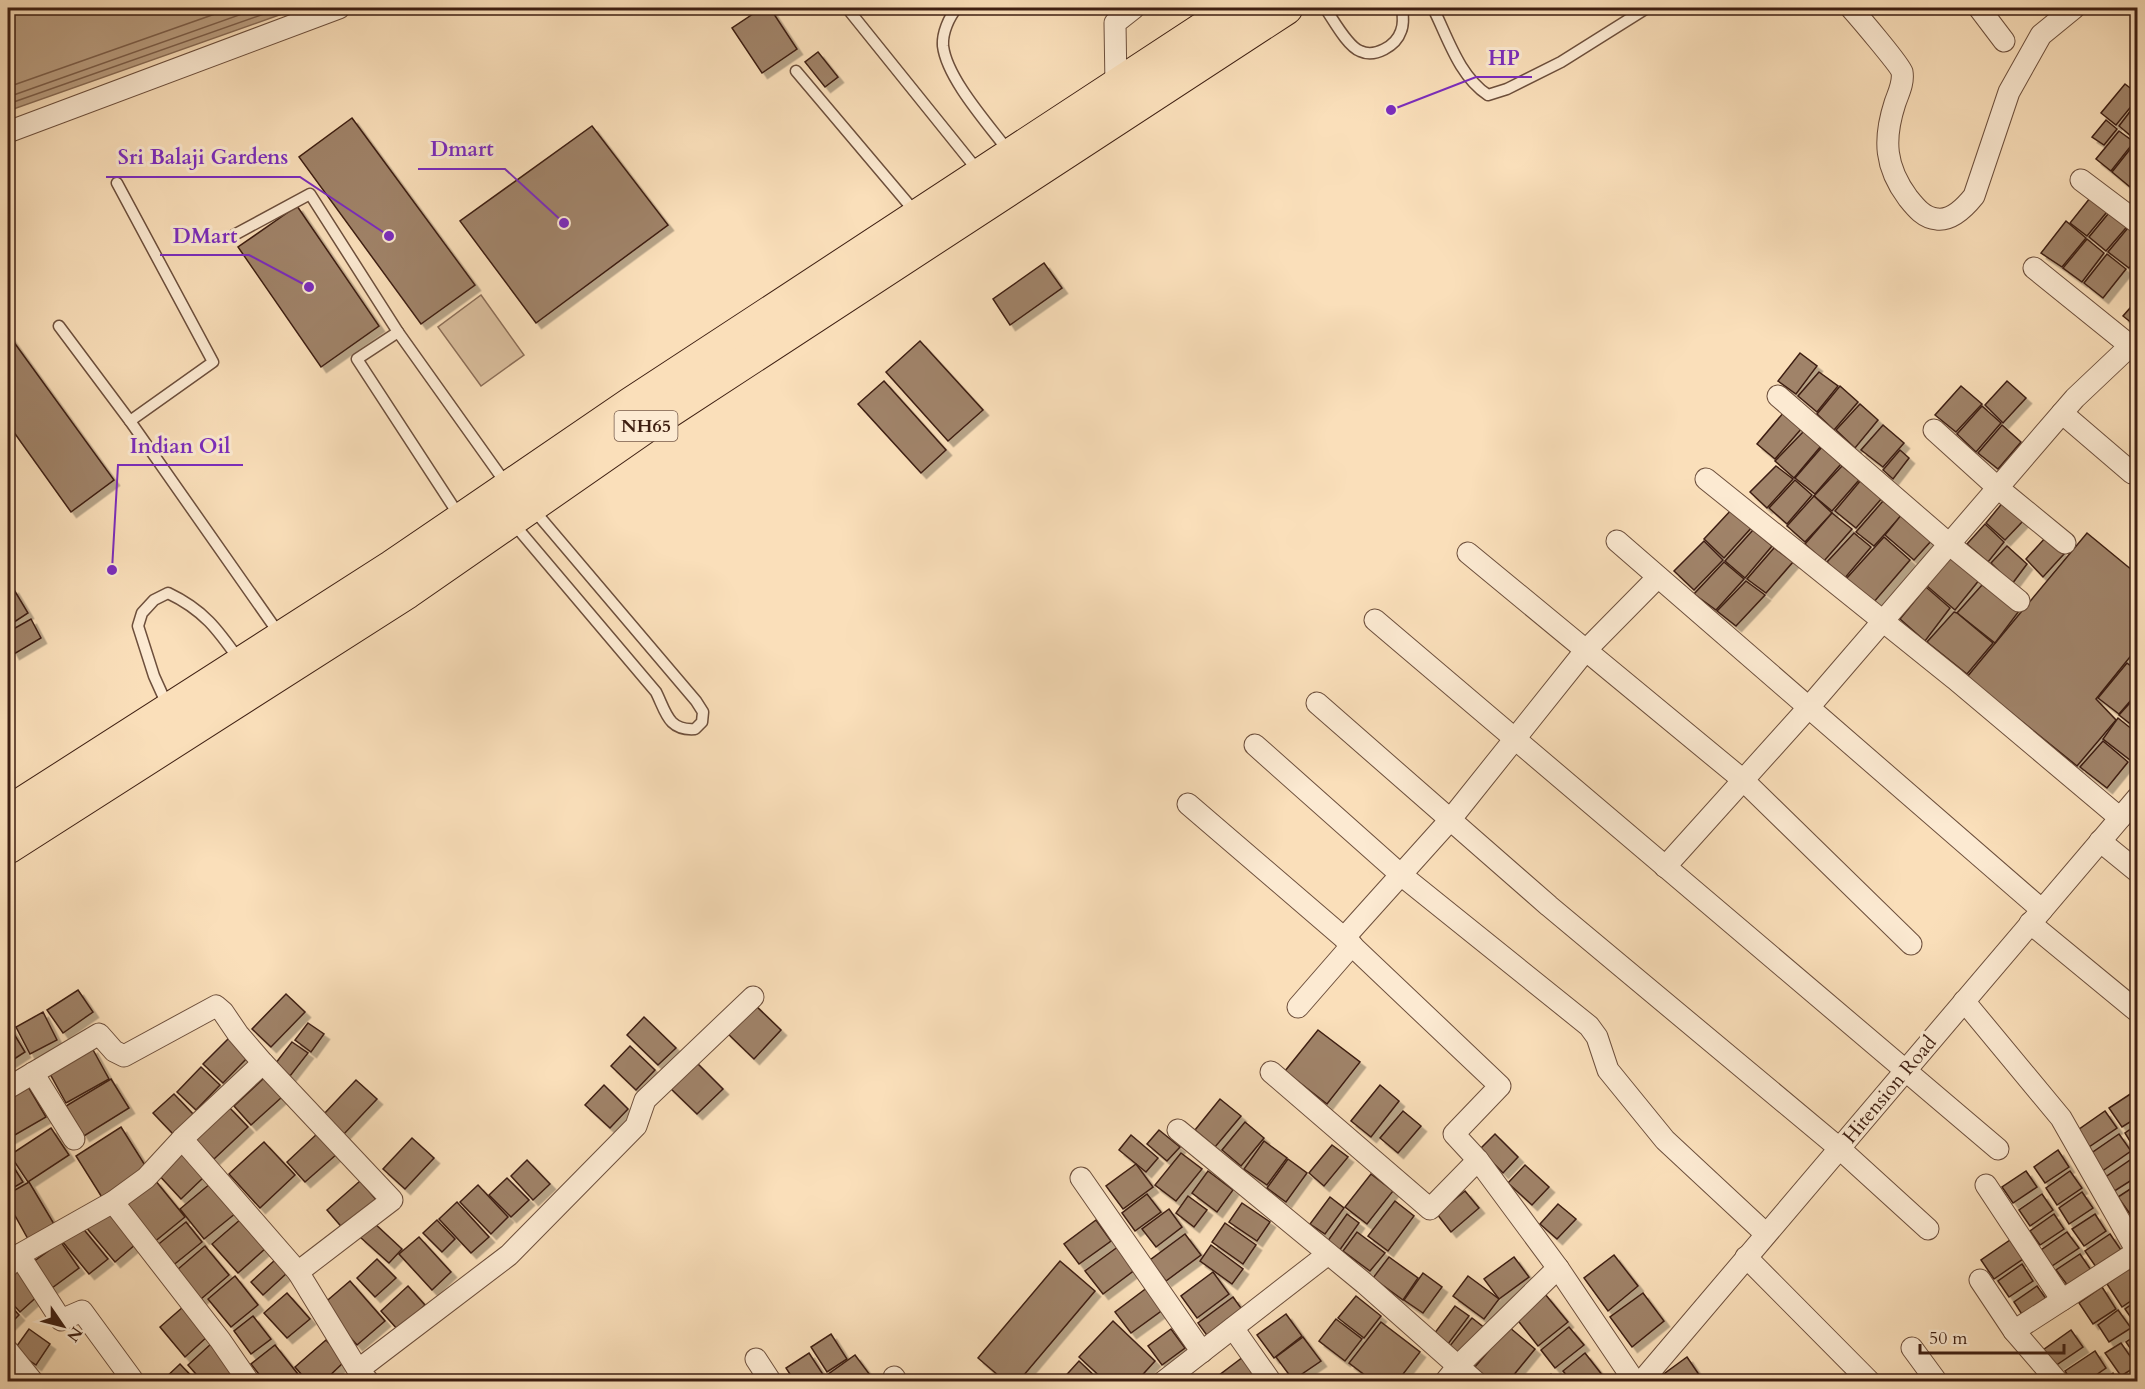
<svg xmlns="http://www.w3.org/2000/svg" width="2145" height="1389" font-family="Cardo,serif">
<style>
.green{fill:#dabe9d;stroke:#8c6e58;stroke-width:1.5}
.water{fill:#ba9e81;stroke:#886b55;stroke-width:1.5}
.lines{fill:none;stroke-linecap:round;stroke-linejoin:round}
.shore{stroke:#7c5e4a;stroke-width:1.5}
.building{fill:#a08369;stroke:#3e1f12;stroke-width:1.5;filter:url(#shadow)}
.service-casing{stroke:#6d4f3c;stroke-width:13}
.minor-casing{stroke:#6d4f3c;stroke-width:23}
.trunk-casing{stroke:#3e1f12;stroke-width:35}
.service{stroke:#fcead2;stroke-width:10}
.minor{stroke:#fcead2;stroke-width:21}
.trunk{stroke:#fadfba;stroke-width:33}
.labels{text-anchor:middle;stroke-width:6;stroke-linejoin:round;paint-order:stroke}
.shield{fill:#fcead2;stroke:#775c4c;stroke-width:1.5}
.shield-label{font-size:18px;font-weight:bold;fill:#3e1f12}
.street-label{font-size:20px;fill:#3e1f12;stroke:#fcead2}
.leader{fill:none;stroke:#7b2cbf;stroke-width:2}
.callout-dot{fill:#7b2cbf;stroke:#fcead2;stroke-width:2}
.callout-label{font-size:21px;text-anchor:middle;font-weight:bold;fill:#7b2cbf;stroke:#fcead2;stroke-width:6;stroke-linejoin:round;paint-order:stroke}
</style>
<defs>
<filter id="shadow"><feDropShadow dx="5.5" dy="5.5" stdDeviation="0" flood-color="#0004"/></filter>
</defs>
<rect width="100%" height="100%" fill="#fadfba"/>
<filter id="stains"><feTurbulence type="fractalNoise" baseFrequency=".00333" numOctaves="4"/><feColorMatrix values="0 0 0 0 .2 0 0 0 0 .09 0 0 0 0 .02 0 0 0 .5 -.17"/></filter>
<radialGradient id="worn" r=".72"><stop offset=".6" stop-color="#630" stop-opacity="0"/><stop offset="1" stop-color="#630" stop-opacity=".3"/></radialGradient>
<path class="green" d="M481 295 524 355 481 386 438 327Z"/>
<path class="water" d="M8 8H299L8 111Z"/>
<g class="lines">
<g class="shore">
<path d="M8 87 232 8"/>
<path d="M8 97 259 8"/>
<path d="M8 104 281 8"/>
</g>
</g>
<g class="building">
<path d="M762 8H770L797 49 762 73 732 28Z"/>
<path d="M818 52 838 77 825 87 805 62Z"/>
<path d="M2125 84 2138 94V98L2116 125 2101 113Z"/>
<path d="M2138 101V140L2137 141 2119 126Z"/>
<path d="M352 118 475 285 421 324 299 157Z"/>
<path d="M2106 120 2117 129 2104 145 2092 137Z"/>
<path d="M592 126 668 225 536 323 460 221Z"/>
<path d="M2119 131 2134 142 2111 171 2096 159Z"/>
<path d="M2135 143 2138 145V177L2130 187 2112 172Z"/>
<path d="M2094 193 2111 207 2087 236 2070 223Z"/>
<path d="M297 206 379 326 321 367 238 247Z"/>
<path d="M2113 208 2131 222 2106 251 2089 237Z"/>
<path d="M2066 221 2086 238 2062 267 2041 253Z"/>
<path d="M2132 223 2138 228V257L2129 268 2108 252Z"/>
<path d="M2087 239 2104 253 2082 282 2063 268Z"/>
<path d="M2107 254 2126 269 2103 298 2084 283Z"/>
<path d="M1044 263 1062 288 1010 325 993 299Z"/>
<path d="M2138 299V328L2123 316Z"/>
<path d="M8 334 114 480 71 512 8 424Z"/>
<path d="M920 341 983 410 948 441 886 372Z"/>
<path d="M1800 353 1817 366 1796 394 1778 381Z"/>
<path d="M1819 372 1838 386 1817 412 1798 396Z"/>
<path d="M884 381 946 450 921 473 858 404Z"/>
<path d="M2007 381 2026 398 2003 423 1985 405Z"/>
<path d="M1840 386 1858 402 1834 430 1817 414Z"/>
<path d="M1961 386 1982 404 1956 432 1935 415Z"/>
<path d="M1860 404 1878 420 1855 448 1836 430Z"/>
<path d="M1982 406 2001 423 1976 452 1957 434Z"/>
<path d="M1784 412 1802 428 1775 459 1757 444Z"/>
<path d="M1883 425 1904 443 1883 467 1861 450Z"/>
<path d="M2002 425 2021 442 1998 469 1978 453Z"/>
<path d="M1804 431 1821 446 1794 478 1775 461Z"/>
<path d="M1822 447 1841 464 1815 494 1795 478Z"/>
<path d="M1900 450 1909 458 1893 479 1883 470Z"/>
<path d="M1776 466 1793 479 1767 508 1750 492Z"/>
<path d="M1842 466 1859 480 1832 511 1814 496Z"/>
<path d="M1795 480 1812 495 1787 524 1769 508Z"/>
<path d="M1861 480 1882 498 1856 528 1835 511Z"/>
<path d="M1814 496 1832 513 1805 542 1787 526Z"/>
<path d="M1883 501 1901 516 1874 546 1856 532Z"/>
<path d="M2004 501 2024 520 2005 540 1986 523Z"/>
<path d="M1733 508 1753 526 1724 558 1704 539Z"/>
<path d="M1832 513 1852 529 1824 561 1805 544Z"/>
<path d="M1902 514 1932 540 1914 560 1885 535Z"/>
<path d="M1985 524 2004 542 1988 562 1967 544Z"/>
<path d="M1753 530 1772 546 1745 578 1725 561Z"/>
<path d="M1854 533 1871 547 1844 579 1827 562Z"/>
<path d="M2087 533 2138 575V647L2096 699 2116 720 2077 766 1967 677Z"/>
<path d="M1884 537 1910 560 1873 603 1846 579Z"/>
<path d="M2046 537 2064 554 2043 577 2026 559Z"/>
<path d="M1704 541 1723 560 1694 590 1674 571Z"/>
<path d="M2007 546 2027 564 2012 584 1991 563Z"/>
<path d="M1774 548 1793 562 1766 593 1747 579Z"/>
<path d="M1951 555 1980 579 1955 610 1927 586Z"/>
<path d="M1724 562 1744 579 1716 610 1694 594Z"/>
<path d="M1746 581 1765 595 1736 626 1717 611Z"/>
<path d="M1982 585 2019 611 1995 643 1957 613Z"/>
<path d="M1926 587 1950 608 1925 641 1900 619Z"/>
<path d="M13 588 28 613 8 626V591Z"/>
<path d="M1954 612 1957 613 1993 643 1967 674 1927 642Z"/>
<path d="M31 619 41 638 14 654 8 643V632Z"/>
<path d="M2127 663 2138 672V692L2119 714 2098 698Z"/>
<path d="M2138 694V730L2119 715Z"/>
<path d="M2118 718 2138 734V750L2130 760 2103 739Z"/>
<path d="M2103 741 2128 762 2107 788 2080 767Z"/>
<path d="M78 990 93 1012 63 1033 47 1010Z"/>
<path d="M286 994 305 1012 271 1047 252 1029Z"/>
<path d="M753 1003 781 1030 754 1059 726 1032Z"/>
<path d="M43 1012 57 1040 30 1054 16 1027Z"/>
<path d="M644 1017 676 1048 658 1065 627 1035Z"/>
<path d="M308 1023 324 1034 311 1052 295 1040Z"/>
<path d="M8 1024 25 1052 8 1063Z"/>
<path d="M1318 1030 1360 1062 1327 1104 1285 1071Z"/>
<path d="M230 1037 249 1056 223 1083 203 1064Z"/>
<path d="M292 1042 308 1053 290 1076 275 1064Z"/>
<path d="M630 1046 655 1070 636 1090 611 1066Z"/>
<path d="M92 1048 109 1079 66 1103 49 1072Z"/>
<path d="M694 1060 723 1089 697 1114 668 1086Z"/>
<path d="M201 1067 220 1085 196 1110 177 1092Z"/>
<path d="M264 1078 282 1097 251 1125 234 1106Z"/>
<path d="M111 1079 129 1108 84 1136 66 1106Z"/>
<path d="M356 1080 377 1099 343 1135 323 1115Z"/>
<path d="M26 1083 46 1117 8 1139V1094Z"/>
<path d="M604 1085 628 1109 610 1128 585 1105Z"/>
<path d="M1380 1085 1399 1101 1371 1137 1351 1121Z"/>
<path d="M2138 1089V1117L2122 1127 2109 1108Z"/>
<path d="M174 1094 194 1115 173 1134 153 1113Z"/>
<path d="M1220 1099 1241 1116 1215 1147 1195 1130Z"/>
<path d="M228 1106 248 1127 214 1159 194 1138Z"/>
<path d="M1403 1111 1421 1126 1398 1153 1380 1138Z"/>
<path d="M2105 1111 2117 1128 2086 1149 2075 1132Z"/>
<path d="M1245 1122 1264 1138 1241 1166 1222 1150Z"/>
<path d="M2138 1124V1150L2136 1151 2125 1133Z"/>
<path d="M121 1127 148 1170 103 1199 76 1156Z"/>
<path d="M51 1128 69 1155 28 1182 10 1155Z"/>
<path d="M1159 1130 1180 1147 1167 1161 1147 1144Z"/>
<path d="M318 1133 337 1154 305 1182 287 1162Z"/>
<path d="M1495 1134 1518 1157 1503 1173 1480 1149Z"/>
<path d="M2119 1134 2131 1151 2101 1172 2090 1154Z"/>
<path d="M1131 1135 1158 1158 1146 1172 1119 1150Z"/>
<path d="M412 1138 434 1158 405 1189 383 1169Z"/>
<path d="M1264 1141 1287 1158 1267 1185 1244 1169Z"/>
<path d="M264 1142 295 1175 260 1208 229 1174Z"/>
<path d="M1332 1145 1348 1157 1324 1186 1309 1173Z"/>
<path d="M2058 1150 2069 1167 2045 1183 2034 1167Z"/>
<path d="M180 1151 204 1177 181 1199 157 1173Z"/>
<path d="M1181 1153 1202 1169 1176 1201 1155 1185Z"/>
<path d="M8 1158 23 1182 8 1191Z"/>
<path d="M2133 1158 2138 1164V1176L2113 1192 2104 1178Z"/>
<path d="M1288 1159 1307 1173 1286 1202 1267 1188Z"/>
<path d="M527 1160 550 1184 533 1200 511 1176Z"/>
<path d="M1136 1164 1153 1187 1123 1209 1106 1186Z"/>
<path d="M1525 1165 1549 1187 1532 1205 1508 1183Z"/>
<path d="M1208 1171 1233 1190 1217 1212 1192 1193Z"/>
<path d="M2026 1171 2037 1187 2013 1203 2002 1187Z"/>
<path d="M2070 1171 2082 1188 2057 1205 2046 1188Z"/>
<path d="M1371 1174 1393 1191 1367 1224 1345 1207Z"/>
<path d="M507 1178 529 1200 511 1217 489 1195Z"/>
<path d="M155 1180 185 1217 153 1243 123 1205Z"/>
<path d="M360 1181 379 1203 345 1231 327 1210Z"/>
<path d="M29 1182 54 1224 28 1239 8 1203V1194Z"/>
<path d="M211 1183 236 1213 204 1239 180 1209Z"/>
<path d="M2138 1184V1209L2130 1214 2118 1197Z"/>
<path d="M478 1185 508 1217 491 1234 460 1202Z"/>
<path d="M1465 1191 1479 1208 1451 1232 1437 1214Z"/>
<path d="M2082 1192 2093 1208 2069 1224 2059 1208Z"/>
<path d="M1147 1194 1161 1212 1135 1231 1122 1213Z"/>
<path d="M2042 1194 2053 1210 2030 1226 2019 1210Z"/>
<path d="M1188 1196 1207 1210 1194 1227 1176 1213Z"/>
<path d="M1330 1197 1344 1208 1325 1234 1310 1224Z"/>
<path d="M1395 1201 1414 1216 1388 1251 1368 1236Z"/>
<path d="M457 1202 489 1237 471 1253 439 1219Z"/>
<path d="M1242 1203 1270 1222 1257 1241 1229 1222Z"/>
<path d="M1558 1204 1576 1219 1557 1239 1540 1224Z"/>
<path d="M106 1208 136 1244 115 1262 85 1226Z"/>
<path d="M1169 1209 1182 1227 1156 1247 1142 1229Z"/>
<path d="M1347 1214 1359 1223 1339 1251 1327 1242Z"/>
<path d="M2054 1214 2064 1229 2040 1245 2030 1231Z"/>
<path d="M2095 1214 2106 1231 2084 1246 2072 1229Z"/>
<path d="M241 1219 266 1248 238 1273 212 1244Z"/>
<path d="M437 1220 455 1239 442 1252 423 1233Z"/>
<path d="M1096 1220 1111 1241 1079 1264 1064 1244Z"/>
<path d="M186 1222 202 1242 171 1267 155 1247Z"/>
<path d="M373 1222 402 1249 389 1263 360 1237Z"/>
<path d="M1225 1223 1256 1245 1243 1264 1212 1242Z"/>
<path d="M81 1226 108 1259 89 1274 62 1241Z"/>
<path d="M1357 1232 1385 1253 1370 1271 1343 1251Z"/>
<path d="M2067 1232 2079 1248 2052 1266 2041 1250Z"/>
<path d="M1185 1234 1201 1255 1166 1281 1150 1260Z"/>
<path d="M2110 1234 2121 1250 2096 1267 2085 1251Z"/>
<path d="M419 1237 451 1272 432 1290 399 1254Z"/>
<path d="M2010 1240 2023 1259 1994 1279 1981 1260Z"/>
<path d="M61 1242 79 1268 52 1288 33 1262Z"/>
<path d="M1211 1245 1243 1269 1232 1284 1200 1261Z"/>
<path d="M205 1246 229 1275 201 1299 177 1270Z"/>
<path d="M1119 1246 1136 1269 1103 1294 1085 1271Z"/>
<path d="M2080 1254 2091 1270 2068 1286 2056 1270Z"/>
<path d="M1614 1255 1638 1286 1608 1311 1584 1278Z"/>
<path d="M1389 1257 1418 1278 1403 1300 1373 1278Z"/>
<path d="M1514 1257 1529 1277 1499 1299 1484 1279Z"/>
<path d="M377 1259 396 1278 375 1297 357 1278Z"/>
<path d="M275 1260 287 1273 263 1295 251 1282Z"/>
<path d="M1060 1261 1095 1291 1018 1382H1006L978 1358Z"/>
<path d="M2022 1264 2033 1281 2009 1297 1998 1281Z"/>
<path d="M18 1268 41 1293 20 1312 8 1299V1278Z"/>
<path d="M2129 1268 2138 1281V1296L2122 1307 2107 1284Z"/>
<path d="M1213 1272 1229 1294 1197 1318 1181 1296Z"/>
<path d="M1423 1273 1442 1287 1423 1313 1404 1300Z"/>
<path d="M235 1276 258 1305 231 1327 208 1299Z"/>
<path d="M1468 1276 1499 1299 1484 1319 1453 1296Z"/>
<path d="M350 1281 385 1321 357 1345 322 1305Z"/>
<path d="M408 1286 425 1305 398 1330 381 1311Z"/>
<path d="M2037 1286 2049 1303 2025 1319 2014 1302Z"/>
<path d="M1148 1287 1164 1309 1131 1333 1115 1312Z"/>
<path d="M2102 1287 2116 1309 2093 1324 2079 1303Z"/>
<path d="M287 1293 310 1319 287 1338 264 1313Z"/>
<path d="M1643 1293 1664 1321 1632 1347 1610 1317Z"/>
<path d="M1545 1294 1568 1322 1538 1346 1516 1318Z"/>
<path d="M1356 1296 1381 1316 1364 1338 1338 1318Z"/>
<path d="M1233 1297 1246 1315 1211 1341 1198 1323Z"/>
<path d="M2138 1300V1324L2136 1325 2125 1309Z"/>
<path d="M8 1303 19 1315 8 1326Z"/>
<path d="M1455 1306 1469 1316 1448 1344 1434 1334Z"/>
<path d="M183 1307 208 1336 185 1357 160 1327Z"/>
<path d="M2118 1310 2131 1328 2109 1342 2098 1325Z"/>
<path d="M1286 1314 1302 1336 1274 1358 1257 1335Z"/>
<path d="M253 1316 271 1339 251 1354 234 1331Z"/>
<path d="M1472 1318 1486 1329 1464 1358 1449 1347Z"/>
<path d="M1336 1319 1362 1339 1345 1361 1319 1341Z"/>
<path d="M1113 1321 1155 1361 1136 1382H1106L1079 1357Z"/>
<path d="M1381 1322 1420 1352 1397 1382H1374L1349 1363Z"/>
<path d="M1509 1327 1535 1349 1508 1382H1490L1474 1368Z"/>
<path d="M1569 1327 1584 1345 1555 1368 1541 1350Z"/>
<path d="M29 1329 50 1344 36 1365 14 1350Z"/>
<path d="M1171 1329 1185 1348 1162 1365 1148 1346Z"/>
<path d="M2071 1330 2083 1347 2055 1366 2043 1350Z"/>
<path d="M831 1334 847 1359 827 1372 811 1347Z"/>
<path d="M2138 1334V1360L2126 1342Z"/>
<path d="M1303 1337 1321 1361 1293 1380 1276 1357Z"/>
<path d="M326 1340 345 1361 323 1382H308L295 1367Z"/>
<path d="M212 1343 237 1371 224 1382H203L188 1365Z"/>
<path d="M2121 1343 2137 1366 2121 1376 2105 1353Z"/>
<path d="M275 1345 301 1378 296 1382H265L251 1364Z"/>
<path d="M2095 1351 2106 1368 2086 1382H2072L2065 1371Z"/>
<path d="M809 1353 824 1376 815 1382H795L786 1368Z"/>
<path d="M1585 1353 1603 1376 1596 1382H1572L1563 1371Z"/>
<path d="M855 1355 870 1375 861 1382H832L827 1375Z"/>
<path d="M1243 1357 1255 1373 1243 1382H1216L1214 1379Z"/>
<path d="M1687 1357 1704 1382H1664L1661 1376Z"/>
<path d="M1079 1361 1101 1382H1060Z"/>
<path d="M180 1364 197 1382H161Z"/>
<path d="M2113 1373 2118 1382H2101Z"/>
<path d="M1551 1374 1560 1382H1545Z"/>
</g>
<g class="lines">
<g class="service-casing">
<g id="service">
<path d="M847 8 979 172"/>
<path d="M957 8C949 17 942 33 943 46 947 79 989 125 1009 152"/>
<path d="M1325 8C1333 19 1347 46 1360 51 1375 58 1396 46 1401 31 1404 24 1403 15 1402 8"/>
<path d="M1433 8C1448 38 1459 76 1488 95L1507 89 1561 62 1647 8"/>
<path d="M796 71 916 213"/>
<path d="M117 183 213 362 130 421"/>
<path d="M234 235 310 194 398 332"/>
<path d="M59 326 130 421 280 635"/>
<path d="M460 517 357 359 398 332 507 485"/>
<path d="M513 523 656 692C666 712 668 731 695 729L702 722 703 712 696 701 533 509"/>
<path d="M168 707 154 676 138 626 142 613 154 600 168 593C204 610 218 630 240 661"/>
</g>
</g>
<g class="minor-casing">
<g id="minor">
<path d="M1851 8C1859 17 1900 65 1902 72 1904 83 1898 94 1895 103 1883 140 1885 167 1908 198 1916 208 1924 218 1937 219 1952 221 1966 206 1974 196L2009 92 2041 35 2074 8"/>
<path d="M1979 8 2004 41"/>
<path d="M1116 86 1115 23 1134 8"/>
<path d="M8 132 339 8"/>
<path d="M2081 180 2138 223"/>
<path d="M2034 268 2138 352"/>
<path d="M1778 396 1949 544 2019 601"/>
<path d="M2062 413 2132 473"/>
<path d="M1934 430 1998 488 2065 543"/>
<path d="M1706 479 1955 679 2120 818"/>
<path d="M1617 541 2042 910"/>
<path d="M1468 553 1743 780 1911 944"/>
<path d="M1375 620 1998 1149"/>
<path d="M1317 703 1549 906 1839 1148 1928 1229"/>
<path d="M1255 745 1400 874 1589 1026 1597 1037 1608 1070 1665 1140 1766 1234"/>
<path d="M1188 804 1344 938 1500 1086 1454 1134 1478 1160"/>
<path d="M2100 841 2138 872"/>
<path d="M1665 867 1809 707 2075 398 2130 346"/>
<path d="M2030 923 2138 1012"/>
<path d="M1344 938 1450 820 1585 651 1658 577"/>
<path d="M1964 1001 2061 1118 2138 1253"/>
<path d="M1298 1007 1352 945"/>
<path d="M1271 1072 1430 1209 1478 1160 1558 1268 1635 1382"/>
<path d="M33 1073 74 1139"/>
<path d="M8 1088 99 1034 114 1051 124 1056 216 1006 223 1012 238 1034 263 1063 392 1200 298 1272"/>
<path d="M1178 1130 1364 1283 1476 1382"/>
<path d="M182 1139 298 1272 358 1370 369 1382"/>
<path d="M1081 1178 1202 1352"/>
<path d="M1986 1185 2062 1300"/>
<path d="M113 1202 220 1340 249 1382"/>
<path d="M19 1255 61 1320 82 1311 134 1382"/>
<path d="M1746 1257 1870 1382"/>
<path d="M8 1266 19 1255 113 1202 146 1178 182 1139 263 1063"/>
<path d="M1980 1280 2014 1331 2058 1382"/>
<path d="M1233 1328 1271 1382"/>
<path d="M2014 1331 2138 1251"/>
<path d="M1912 1348 1937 1382"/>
<path d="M8 1351 33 1382"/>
<path d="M756 1359 771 1382"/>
<path d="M358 1370 509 1255 636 1126 645 1100 753 997"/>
<path d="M894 1377 897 1382"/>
<path d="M1163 1382 1328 1254"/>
<path d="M1445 1382 1458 1366 1558 1268"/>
<path d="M1641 1382 2138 797"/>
</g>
</g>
<g class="trunk-casing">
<g id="trunk">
<path d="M8 813 392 567 631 404 1235 8"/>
<path d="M8 847 407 592 646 426 1286 8"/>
</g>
</g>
<use href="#service" class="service"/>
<use href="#minor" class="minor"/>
<use href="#trunk" class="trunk"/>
</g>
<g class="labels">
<rect class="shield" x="614.5" y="411" width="63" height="30" rx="4.5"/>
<g class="shield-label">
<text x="646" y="432">NH65</text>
</g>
<g class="street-label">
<text transform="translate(1889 1089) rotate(-50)" y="7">Hitension Road</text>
</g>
</g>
<path class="leader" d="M1391 110L1476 77H1532M564 223L505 169H418M389 236L300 177H106M309 287L249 255H160M112 570L118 465H243"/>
<g class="callout-dot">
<circle cx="1391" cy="110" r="6"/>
<circle cx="564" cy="223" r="6"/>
<circle cx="389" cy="236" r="6"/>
<circle cx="309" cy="287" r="6"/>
<circle cx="112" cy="570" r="6"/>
</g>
<g class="callout-label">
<text x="1504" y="65">HP</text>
<text x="462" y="156">Dmart</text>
<text x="203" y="164">Sri Balaji Gardens</text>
<text x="205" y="243">DMart</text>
<text x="180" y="453">Indian Oil</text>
</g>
<rect width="2145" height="1389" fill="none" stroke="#fadfba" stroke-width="30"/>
<rect x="9" y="9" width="2127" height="1371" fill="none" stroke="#3e1f12" stroke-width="3"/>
<rect x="15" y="15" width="2115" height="1359" fill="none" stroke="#3e1f12" stroke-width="1.5"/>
<g transform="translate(63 1326) rotate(125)" stroke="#fcead2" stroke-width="4.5" paint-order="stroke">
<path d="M0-4.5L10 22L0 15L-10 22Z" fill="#3e1f12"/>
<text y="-9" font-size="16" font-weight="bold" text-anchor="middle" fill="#3e1f12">N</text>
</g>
<path d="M1920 1344v9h144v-9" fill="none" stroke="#3e1f12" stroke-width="3"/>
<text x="1929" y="1344" font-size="18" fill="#3e1f12" stroke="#fcead2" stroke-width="4.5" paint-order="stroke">50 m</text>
<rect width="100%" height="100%" filter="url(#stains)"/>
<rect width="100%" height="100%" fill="url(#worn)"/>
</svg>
